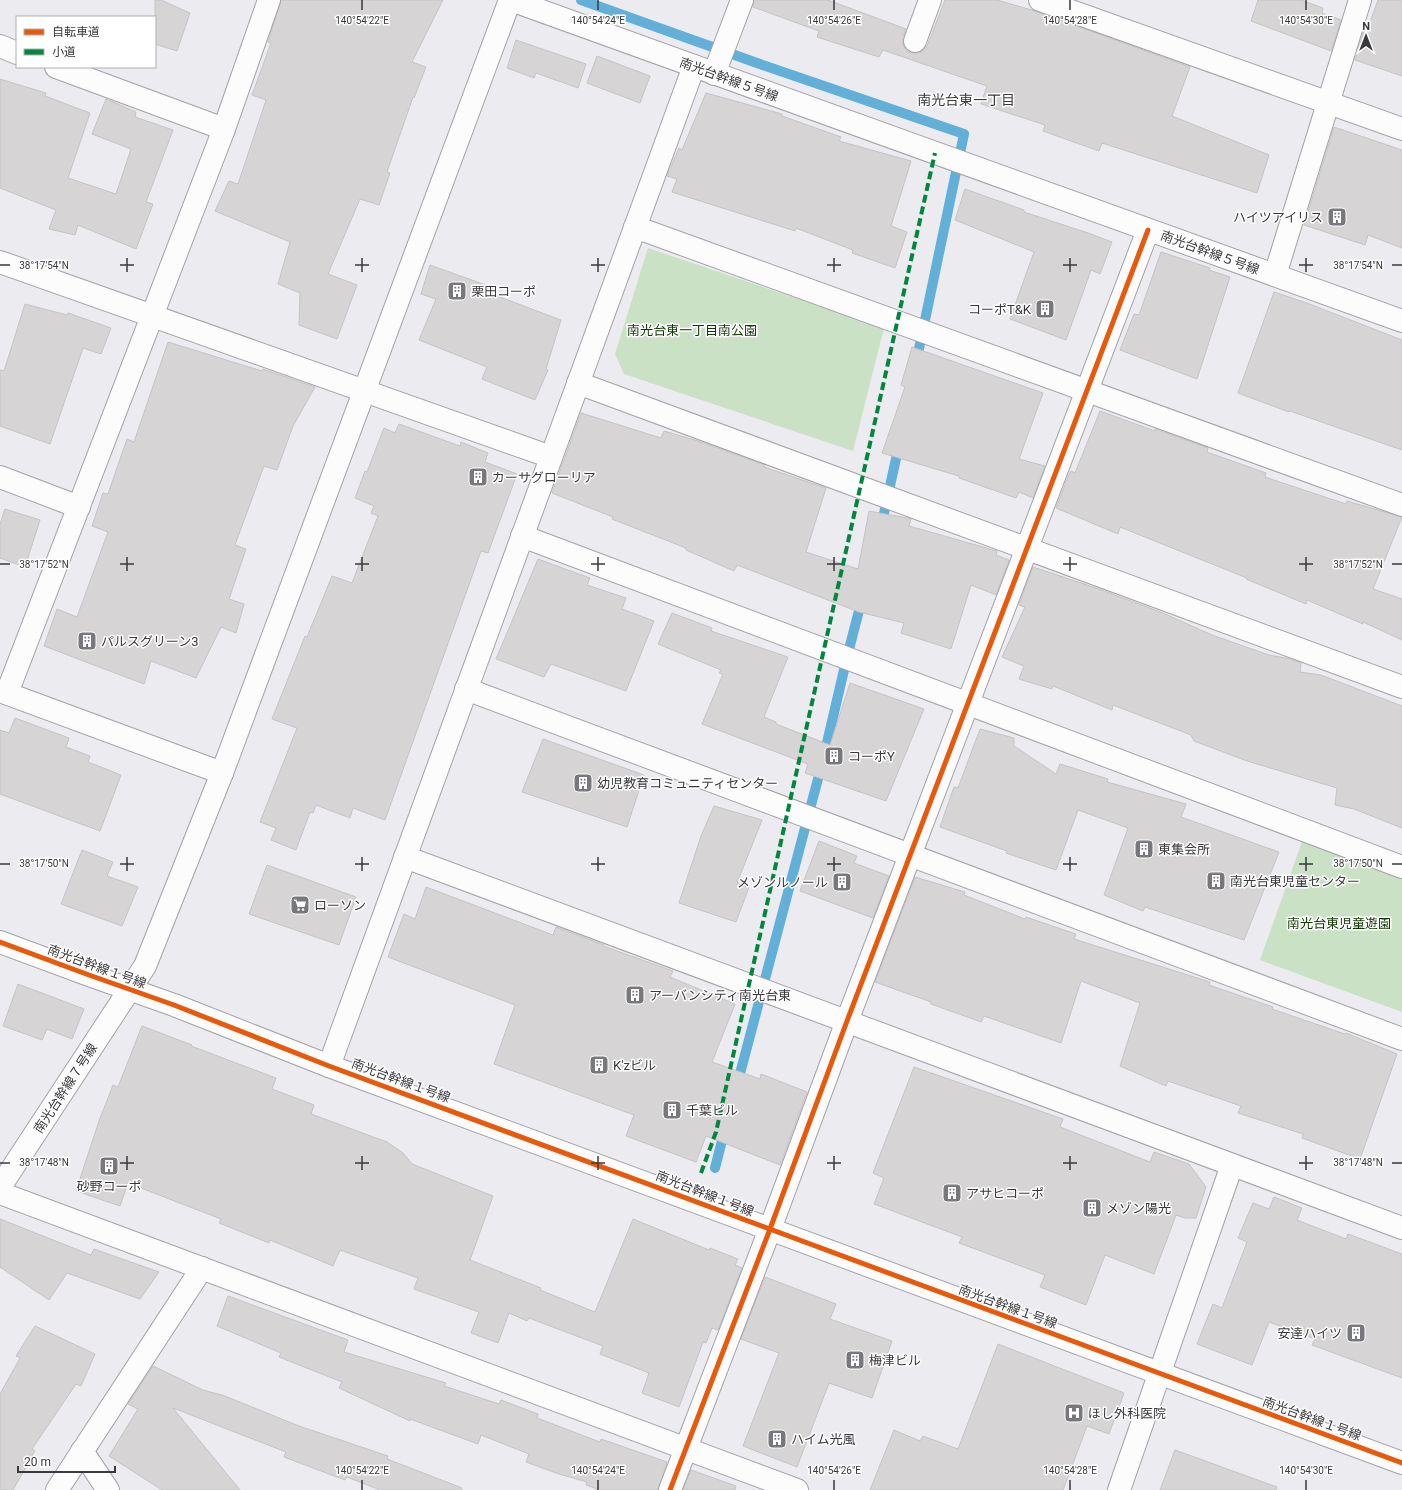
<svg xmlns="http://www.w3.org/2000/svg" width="1402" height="1490" font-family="Roboto,'Noto Sans JP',sans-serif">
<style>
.green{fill:#cae1c5}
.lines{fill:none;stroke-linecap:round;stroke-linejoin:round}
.stream{stroke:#62b0d8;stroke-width:10}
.building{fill:#d6d4d5;stroke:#c5c3c4}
.minor-casing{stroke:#a3a3a7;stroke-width:24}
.minor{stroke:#fcfcfd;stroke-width:22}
.quiet{stroke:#00873e;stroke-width:4;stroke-dasharray:8 4;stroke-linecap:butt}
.cycleway-casing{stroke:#fff;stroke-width:8}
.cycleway{stroke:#e8590c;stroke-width:5}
.ticks{fill:none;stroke:#39393d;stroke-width:1.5}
.labels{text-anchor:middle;stroke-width:3;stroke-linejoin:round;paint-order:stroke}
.street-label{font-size:13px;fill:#39393d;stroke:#fff}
.poi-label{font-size:13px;fill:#39393d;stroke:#fff;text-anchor:start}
.park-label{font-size:13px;fill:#0f3700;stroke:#fff}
.neighbourhood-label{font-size:14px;fill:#39393d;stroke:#fff}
.ticks-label{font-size:10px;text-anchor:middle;fill:#39393d;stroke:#fff;stroke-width:3;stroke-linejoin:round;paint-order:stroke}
</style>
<rect width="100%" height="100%" fill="#ebebf0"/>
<g class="green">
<path d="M648 248 884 328 853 451 624 374 615 354Z"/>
<path d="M1303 839 1402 876V1012L1260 960Z"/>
</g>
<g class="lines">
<g class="stream">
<path d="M581 0 757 63 964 134 916 363"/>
<path d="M881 527 899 445"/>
<path d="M737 1085 823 760 847 657 862 599"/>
<path d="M715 1168 725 1129"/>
</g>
</g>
<g class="building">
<path d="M155 0H161L190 13 177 51 155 44Z"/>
<path d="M281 0H443L412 62 426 67 414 98 413 97 387 172 390 173 379 205 360 199 328 274 357 285 337 339 299 325 300 293 278 284 290 242 215 211 229 181 238 184 266 100 252 95 271 43 268 42Z"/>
<path d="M754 0H828L906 29 903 37V44L905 49 910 53H917L923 51 927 46 945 0H997L1035 11 1190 67 1172 116 1269 155 1257 193 1102 143 1099 151 1043 131 1045 125 981 104 987 86 883 50 879 57 817 37 819 31 753 7Z"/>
<path d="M1258 0H1301L1323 8 1322 13 1341 20 1331 51 1251 21Z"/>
<path d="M1378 0H1402V76L1355 60 1364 29 1367 30Z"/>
<path d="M516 40 586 64 578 88 536 73 534 78 507 68Z"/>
<path d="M597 56 650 76 640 103 587 83Z"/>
<path d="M0 79 46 93 45 96 90 113 68 178 116 194 131 149 92 134 106 99 136 112 135 117 173 130 146 202 153 204 136 249 78 225 75 235 49 229 56 210 0 188Z"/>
<path d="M706 93 782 114V116L841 137 839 141 911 161 891 226 907 232 895 268 852 253 853 250 796 228 795 231 672 192 677 179 667 176 679 148 682 150Z"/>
<path d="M1334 127 1402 150V248L1368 235 1365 245 1304 225Z"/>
<path d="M965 189 1024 210V212L1088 233 1112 242 1100 274 1091 270 1066 340 1010 319 1034 252 955 220Z"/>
<path d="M1161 252 1210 268 1209 270 1230 277 1197 379 1120 350 1134 314 1139 315Z"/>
<path d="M430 265 494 288 492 294 561 320 546 369 548 370 535 400 482 379 487 367 419 340 436 299 421 294Z"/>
<path d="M1274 292 1307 303 1402 340V450L1290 411 1289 412 1238 393Z"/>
<path d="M25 304 67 315 68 313 111 328 101 354 83 348 50 444 0 426V370L4 371Z"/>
<path d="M168 342 262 371 263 369 315 387 293 426 277 470 264 466 235 545 246 549 229 599 244 604 236 633 221 627 196 678 151 661 144 684 44 646 57 609 77 617 108 532 92 526 103 493 108 494 127 439 134 442Z"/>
<path d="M912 347 1043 393 1019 459 1045 466 1033 498 1019 492 1016 498 959 478V476L882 453 905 387 901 385Z"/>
<path d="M1100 411 1155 431V429L1208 448 1207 452 1266 473 1265 477 1346 504 1347 501 1402 517 1373 589 1402 599V640L1363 622V624L1307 600 1306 604 1246 579 1247 578 1120 527 1118 534 1056 508 1069 474 1071 471 1075 473Z"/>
<path d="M581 413 661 438 664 431 698 441 765 465 764 467 826 488 806 552 858 569 869 511 907 518 911 519 909 526 997 551 996 555 1009 560 996 595 971 585 951 649 901 633 904 623 859 612 737 565 734 571 686 550V548L612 519 613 517 552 493Z"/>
<path d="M399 424 460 446 461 442 488 453 485 462 517 474 488 553 481 551 385 820 353 808 350 818 316 805 313 813 310 812 296 850 271 840 276 828 260 822 297 728 272 719 305 636 307 637 332 576 352 583 378 516 371 513 374 506 355 498 365 471 367 472 384 428 395 433Z"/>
<path d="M5 509 40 520 25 567 0 558V524Z"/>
<path d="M538 559 590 578 587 585 626 598 622 609 654 621 626 691 551 664 544 677 496 659Z"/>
<path d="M1033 567 1099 589 1163 613 1212 635 1269 655 1291 659 1301 663 1300 672 1321 675 1402 706V828L1354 809 1335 805 1337 788 1247 761 1194 741 1191 735 1113 705 1112 710 1053 686 1052 689 1019 679 1024 666 1002 657 1025 607 1019 605Z"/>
<path d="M672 613 712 628 711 631 788 657 764 717 776 722V724L830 745 850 683 924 709 886 801 805 773 808 764 702 724 723 674 719 673 721 670 658 644Z"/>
<path d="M15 718 69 738 66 747 90 756 88 762 121 775 100 831 0 794V730L9 733Z"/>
<path d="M980 729 1014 738V746L1056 774 1060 764 1108 779 1107 782 1186 804 1181 817 1279 852 1244 940 1145 907 1143 911 1104 895 1128 828 1078 810 1056 870 1006 853 1007 851 940 827 954 787 958 788Z"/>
<path d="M543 739 644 775 627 827 522 792Z"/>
<path d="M714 806 762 820 737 883 749 887 736 922 679 903 701 836Z"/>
<path d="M819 841 857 856 854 863 889 876 873 918 800 891Z"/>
<path d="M82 850 113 862 107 876 138 887 122 926 61 904Z"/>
<path d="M267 865 356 897 339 945 249 914Z"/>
<path d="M915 877 965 892 964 895 1025 919 1026 917 1076 934 1074 939 1210 982 1209 985 1273 1007 1272 1009 1345 1034 1346 1033 1397 1054 1360 1159 1302 1138 1303 1134 1238 1113 1241 1106 1168 1081 1166 1086 1120 1066 1140 1003 1081 981 1061 1043 984 1016 981 1022 931 1004V1002L875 982Z"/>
<path d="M426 887 553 935 556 927 604 945 603 946 673 971 670 977 735 1004 712 1062 760 1079 761 1074 807 1092 780 1165 706 1136 696 1162 626 1136 634 1115 494 1064 515 1005 388 957 404 914 415 919Z"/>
<path d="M18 984 84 1009 72 1039 47 1029 42 1040 3 1026Z"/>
<path d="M142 1026 192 1045 191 1046 276 1078 272 1089 314 1105 311 1114 387 1142 403 1153 412 1164 493 1196 470 1260 541 1288 540 1290 595 1312 633 1219 709 1250 710 1248 738 1259 735 1265 742 1268 718 1330 712 1328 706 1343 703 1342 679 1407 642 1393 649 1373 600 1354 603 1346 529 1318 527 1321 509 1313 498 1343 471 1333 479 1312 414 1289 418 1278 340 1250 333 1266 270 1240 269 1243 219 1223 221 1219 128 1183 120 1206 76 1191 99 1121 113 1085 118 1087Z"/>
<path d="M914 1067 1063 1119 1060 1127 1150 1162 1154 1152 1189 1164 1206 1187 1196 1218H1185L1176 1215 1154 1274 1105 1255 1086 1305 1040 1287 1045 1275 959 1243 962 1237 874 1204 884 1178 873 1173Z"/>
<path d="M1274 1197 1302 1208 1297 1220 1346 1239 1348 1234 1402 1254V1378L1312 1345 1315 1339 1269 1322 1252 1365 1197 1344 1213 1304 1222 1308 1247 1242 1238 1238 1253 1203 1269 1209Z"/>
<path d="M0 1219 91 1255 94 1249 159 1272 140 1299 67 1273 49 1300 0 1267Z"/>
<path d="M765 1277 836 1304 830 1319 892 1341 872 1398 829 1383 797 1467 743 1446 779 1353 741 1339Z"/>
<path d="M228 1296 348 1340 344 1352 446 1383 444 1386 499 1404 501 1400 538 1414 537 1418 600 1442 601 1439 667 1462 658 1490H600L586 1485 587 1482 559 1474 526 1462 529 1454 481 1435 478 1444 410 1419V1421L339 1388 342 1382 279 1357 281 1353 217 1326Z"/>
<path d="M35 1326 95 1354 81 1386 76 1384 32 1449 35 1451 13 1490H0V1394L20 1358 16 1356Z"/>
<path d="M998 1344 1124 1393 1109 1434 1087 1426 1063 1490H870L894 1430 920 1441 923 1436 958 1449Z"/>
<path d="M153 1366 203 1390 225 1396 299 1426 388 1456 387 1459 462 1488V1490H380L347 1477 345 1480 284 1457 286 1452 173 1408 240 1490H162L109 1456 138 1409 128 1404Z"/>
<path d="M1175 1450 1277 1487 1276 1490H1160Z"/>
<path d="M691 1470 736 1486 735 1490H683Z"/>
</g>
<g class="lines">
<g class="minor-casing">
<g id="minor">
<path d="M511 0 1402 321"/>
<path d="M1040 0 1402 129"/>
<path d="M915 41 930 0"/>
<path d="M0 46 17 53"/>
<path d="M56 67 224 129"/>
<path d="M714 74 742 0"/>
<path d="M635 227 1402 505"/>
<path d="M0 262 551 457"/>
<path d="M1275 275 1360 0"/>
<path d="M578 383 1402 687"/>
<path d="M0 477 79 507"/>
<path d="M522 536 1402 867"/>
<path d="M466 689 1402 1039"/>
<path d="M0 691 222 773"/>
<path d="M7 693 224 129 269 0"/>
<path d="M405 857 1402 1228"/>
<path d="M0 942 89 975 174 1005 329 1066 1402 1463"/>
<path d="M329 1066 694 66"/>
<path d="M0 1187 145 966 222 773 510 0"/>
<path d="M0 1193 797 1490"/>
<path d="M82 1451 108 1490"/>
<path d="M57 1490 202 1268"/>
<path d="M670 1490 770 1229 847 1021 1148 230"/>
<path d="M1119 1490 1232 1165"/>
</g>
</g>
<use href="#minor" class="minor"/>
<path class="quiet" d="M701 1173 716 1132 935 153"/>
<g class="cycleway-casing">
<g id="cycleway">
<path d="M0 942 89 975 174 1005 329 1066 1402 1463"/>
<path d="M670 1490 770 1229 847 1021 1148 230"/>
</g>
</g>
<use href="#cycleway" class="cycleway"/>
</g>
<path class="ticks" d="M362 0V10M598 0V10M834 0V10M1070 0V10M1306 0V10M127 258V272M362 258V272M598 258V272M834 258V272M1070 258V272M1306 258V272M0 265H10M120 265H134M355 265H369M591 265H605M827 265H841M1063 265H1077M1299 265H1313M1392 265H1402M127 557V571M362 557V571M598 557V571M834 557V571M1070 557V571M1306 557V571M0 564H10M120 564H134M355 564H369M591 564H605M827 564H841M1063 564H1077M1299 564H1313M1392 564H1402M127 857V871M362 857V871M598 857V871M834 857V871M1070 857V871M1306 857V871M0 864H10M120 864H134M355 864H369M591 864H605M827 864H841M1063 864H1077M1299 864H1313M1392 864H1402M127 1156V1170M362 1156V1170M598 1156V1170M834 1156V1170M1070 1156V1170M1306 1156V1170M0 1163H10M120 1163H134M355 1163H369M591 1163H605M827 1163H841M1063 1163H1077M1299 1163H1313M1392 1163H1402M362 1480V1490M598 1480V1490M834 1480V1490M1070 1480V1490M1306 1480V1490"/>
<defs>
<g id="building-square" transform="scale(1)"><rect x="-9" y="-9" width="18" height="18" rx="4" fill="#77777c" stroke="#fff"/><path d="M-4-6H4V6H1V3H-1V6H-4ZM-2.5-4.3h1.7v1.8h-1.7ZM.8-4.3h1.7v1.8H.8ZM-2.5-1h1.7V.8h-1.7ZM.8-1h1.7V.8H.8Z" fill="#fff"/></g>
<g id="supermarket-square" transform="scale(1)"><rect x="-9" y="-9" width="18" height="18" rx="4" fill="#77777c" stroke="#fff"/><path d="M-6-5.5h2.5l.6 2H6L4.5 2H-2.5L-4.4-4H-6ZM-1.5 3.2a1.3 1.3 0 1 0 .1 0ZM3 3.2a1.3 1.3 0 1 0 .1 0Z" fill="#fff"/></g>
<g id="hospital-square" transform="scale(1)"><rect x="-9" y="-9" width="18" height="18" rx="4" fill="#77777c" stroke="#fff"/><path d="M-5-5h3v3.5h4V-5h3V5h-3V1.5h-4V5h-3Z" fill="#fff"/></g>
</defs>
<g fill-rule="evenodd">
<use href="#building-square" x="1337" y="217"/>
<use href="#building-square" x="457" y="291"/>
<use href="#building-square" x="1045" y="309"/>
<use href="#building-square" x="478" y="477"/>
<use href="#building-square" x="87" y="641"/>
<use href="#building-square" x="834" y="756"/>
<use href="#building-square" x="583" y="783"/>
<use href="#building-square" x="1144" y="849"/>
<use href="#building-square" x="1216" y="881"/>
<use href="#building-square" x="842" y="882"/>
<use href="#supermarket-square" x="300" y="905"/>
<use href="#building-square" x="635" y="995"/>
<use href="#building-square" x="599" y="1065"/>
<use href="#building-square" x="672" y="1110"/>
<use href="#building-square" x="109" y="1166"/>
<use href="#building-square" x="952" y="1193"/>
<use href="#building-square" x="1092" y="1208"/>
<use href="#building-square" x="1356" y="1333"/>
<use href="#building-square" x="855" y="1360"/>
<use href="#hospital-square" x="1074" y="1413"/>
<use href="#building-square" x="777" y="1439"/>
</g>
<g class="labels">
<g class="street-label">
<text transform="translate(729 79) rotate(20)" y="5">南光台幹線５号線</text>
<text transform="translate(1210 252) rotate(20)" y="5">南光台幹線５号線</text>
<text transform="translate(97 966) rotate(20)" y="5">南光台幹線１号線</text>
<text transform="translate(401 1080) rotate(20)" y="5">南光台幹線１号線</text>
<text transform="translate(65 1088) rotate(-57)" y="5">南光台幹線７号線</text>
<text transform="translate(705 1193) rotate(21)" y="5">南光台幹線１号線</text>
<text transform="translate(1008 1306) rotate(20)" y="5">南光台幹線１号線</text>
<text transform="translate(1312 1418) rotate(20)" y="5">南光台幹線１号線</text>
</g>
<g class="poi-label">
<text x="1323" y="222" text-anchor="end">ハイツアイリス</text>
<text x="471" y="296">栗田コーポ</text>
<text x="1031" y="314" text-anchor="end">コーポT&amp;K</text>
<text x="492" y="482">カーサグローリア</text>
<text x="101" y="646">パルスグリーン3</text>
<text x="848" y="761">コーポY</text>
<text x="597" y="788">幼児教育コミュニティセンター</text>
<text x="1158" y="854">東集会所</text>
<text x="1230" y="886">南光台東児童センター</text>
<text x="828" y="887" text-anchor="end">メゾンルノール</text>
<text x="314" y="910">ローソン</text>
<text x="649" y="1000">アーバンシティ南光台東</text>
<text x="613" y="1070">K'zビル</text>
<text x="686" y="1115">千葉ビル</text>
<text x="109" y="1191" text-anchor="middle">砂野コーポ</text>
<text x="966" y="1198">アサヒコーポ</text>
<text x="1106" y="1213">メゾン陽光</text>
<text x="1342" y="1338" text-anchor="end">安達ハイツ</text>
<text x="869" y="1365">梅津ビル</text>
<text x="1088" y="1418">ほし外科医院</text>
<text x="791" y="1444">ハイム光風</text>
</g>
<g class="park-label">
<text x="692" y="335">南光台東一丁目南公園</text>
<text x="1339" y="928">南光台東児童遊園</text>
</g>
<g class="neighbourhood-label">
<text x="966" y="105">南光台東一丁目</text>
</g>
</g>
<g class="ticks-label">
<text x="362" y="24">140°54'22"E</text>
<text x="598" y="24">140°54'24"E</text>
<text x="834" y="24">140°54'26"E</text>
<text x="1070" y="24">140°54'28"E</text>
<text x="1306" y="24">140°54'30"E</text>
<text x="44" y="269">38°17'54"N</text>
<text x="1358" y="269">38°17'54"N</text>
<text x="44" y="568">38°17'52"N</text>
<text x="1358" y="568">38°17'52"N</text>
<text x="44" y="867">38°17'50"N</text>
<text x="1358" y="867">38°17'50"N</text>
<text x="44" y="1166">38°17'48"N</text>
<text x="1358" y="1166">38°17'48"N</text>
<text x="362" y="1474">140°54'22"E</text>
<text x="598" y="1474">140°54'24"E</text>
<text x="834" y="1474">140°54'26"E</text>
<text x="1070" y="1474">140°54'28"E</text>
<text x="1306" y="1474">140°54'30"E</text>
</g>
<rect x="16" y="16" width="140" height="52" fill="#ffffff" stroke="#b0b0b1"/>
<rect x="24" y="29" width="20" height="6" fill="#e8590c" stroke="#b0b0b1"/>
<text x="52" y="36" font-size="12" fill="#39393d">自転車道</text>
<rect x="24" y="49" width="20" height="6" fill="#00873e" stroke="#b0b0b1"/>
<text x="52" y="56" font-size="12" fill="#39393d">小道</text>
<g transform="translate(1366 36)" stroke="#ffffff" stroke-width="3" paint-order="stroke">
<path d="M0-3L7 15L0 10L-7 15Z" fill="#39393d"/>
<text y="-6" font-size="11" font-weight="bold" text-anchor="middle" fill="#39393d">N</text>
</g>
<path d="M18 1466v6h97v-6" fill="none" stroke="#39393d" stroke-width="2"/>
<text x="24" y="1466" font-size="12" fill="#39393d" stroke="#ffffff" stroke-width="3" paint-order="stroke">20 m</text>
</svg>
